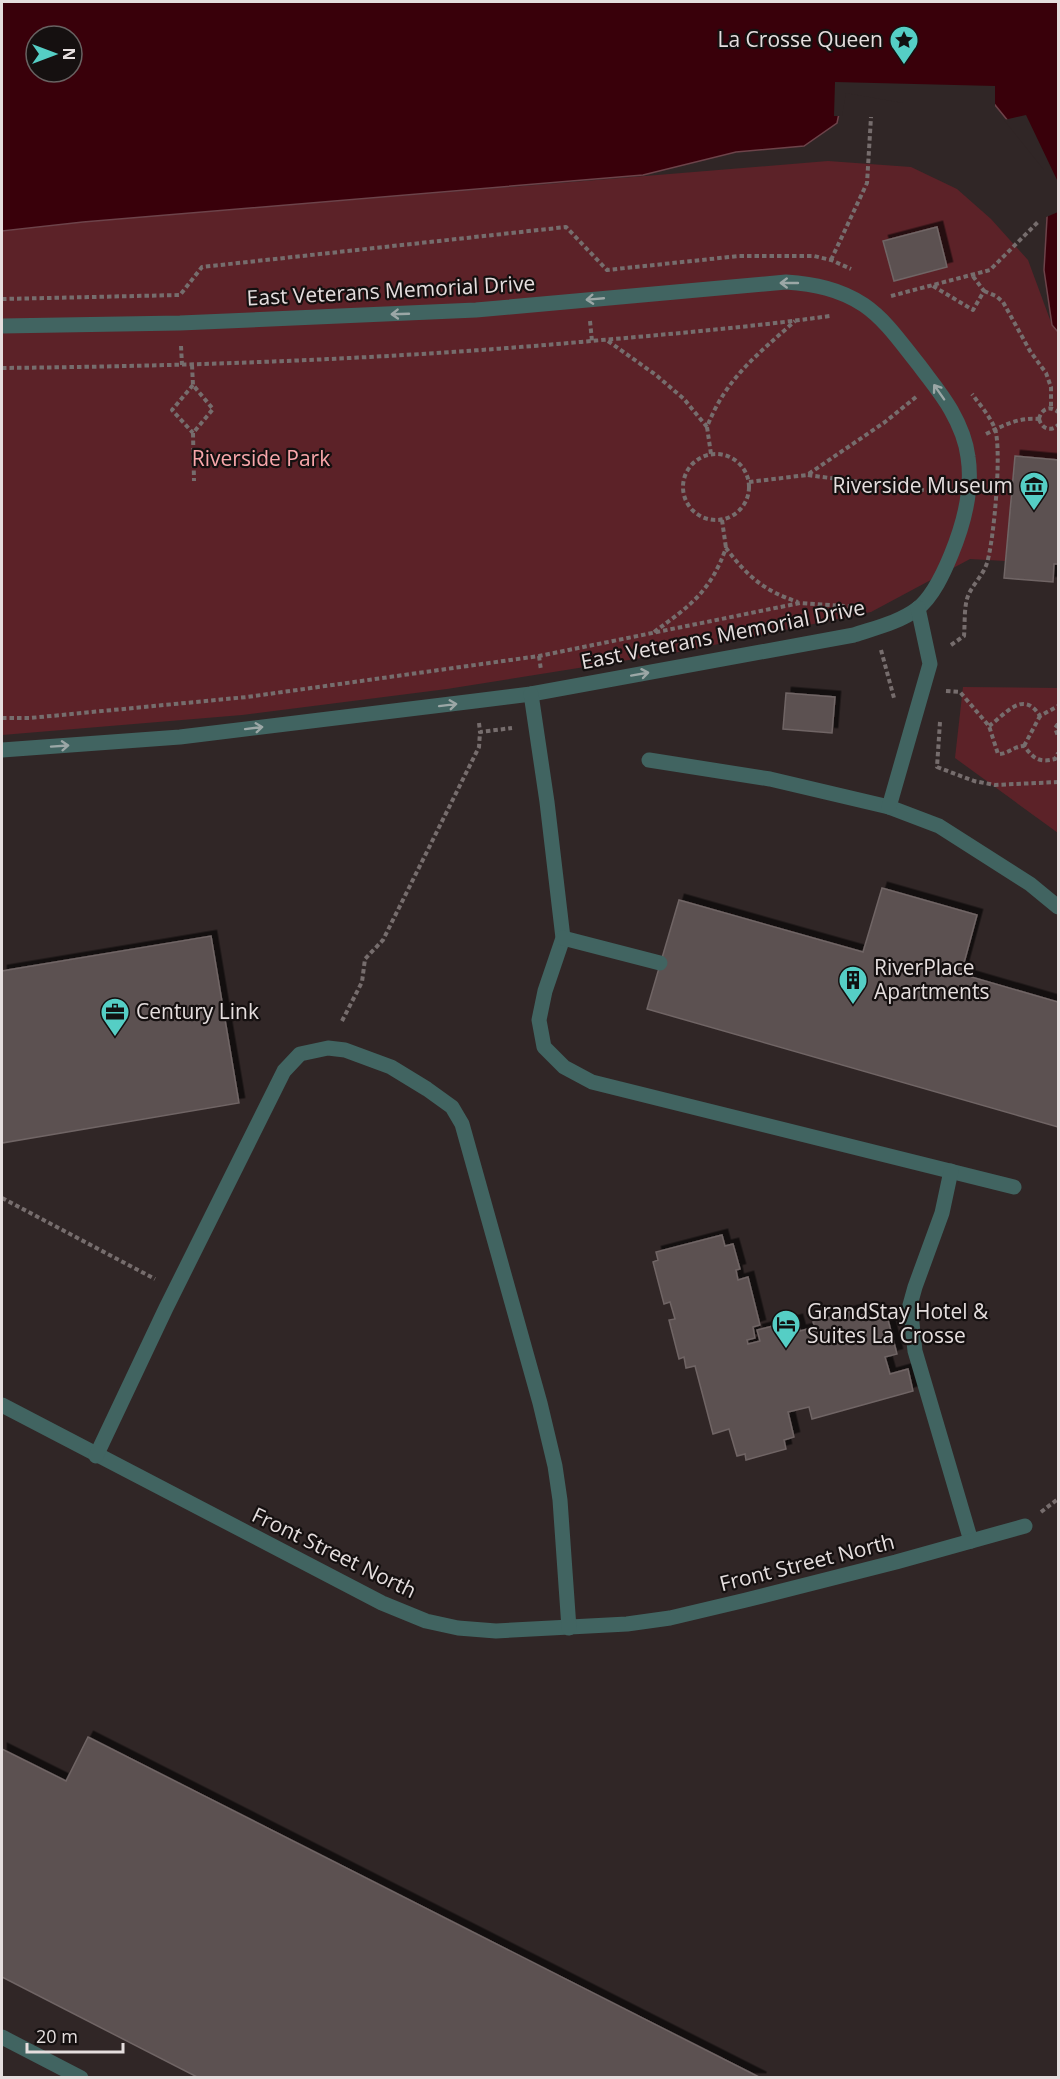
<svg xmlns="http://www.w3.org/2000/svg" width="1060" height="2079" font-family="'Open Sans',sans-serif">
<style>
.green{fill:#5c2228}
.water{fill:#39000a;stroke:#6d434a;stroke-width:1.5;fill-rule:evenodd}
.pier{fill:#302626}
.building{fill:#5c5151;stroke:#706565;stroke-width:1.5;filter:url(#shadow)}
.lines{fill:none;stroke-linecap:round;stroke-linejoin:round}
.path{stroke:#766d6d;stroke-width:4;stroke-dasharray:4.5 3;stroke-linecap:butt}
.minor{stroke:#416461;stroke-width:15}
.oneway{stroke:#9ba7a6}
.labels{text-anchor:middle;stroke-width:4.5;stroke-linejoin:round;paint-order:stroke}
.poi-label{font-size:21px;fill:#e5dede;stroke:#151010;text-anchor:start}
.street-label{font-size:21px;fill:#e5dede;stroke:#151010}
.park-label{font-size:21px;fill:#f8a6aa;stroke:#151010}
</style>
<defs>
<filter id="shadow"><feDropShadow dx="5.5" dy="-5.5" stdDeviation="0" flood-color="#0009"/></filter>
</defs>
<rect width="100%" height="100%" fill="#302626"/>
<g class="green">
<path d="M828 161 911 167 957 189 991 219 1028 260 1052 325 1058 332V564L970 559 871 612 685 651 447 689 242 715 2 735V231L83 222Z"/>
<path d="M963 687 1058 688V833L955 758Z"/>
</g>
<path class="water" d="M2 2H1058V332L1052 325 1044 270 1047 218V169L991 100 844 90 837 123 804 146 736 152 643 175 83 222 2 231ZM36 36H72V72H36Z"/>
<g class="pier">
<path d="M835 82 995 86V109L990 103H903L846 93 842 116H834Z"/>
<path d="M1026 115 1058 182V212L1044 218V170L1004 120Z"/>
</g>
<g class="building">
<path d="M937 227 947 267 894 281 883 241Z"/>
<path d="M1015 456 1058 460V564H1054L1053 582 1004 578Z"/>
<path d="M786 693 835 697 832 733 783 729Z"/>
<path d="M882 888 977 915 961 974 1058 1002V1127L647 1009 679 900 863 952Z"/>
<path d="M211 936 239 1103 2 1143V971Z"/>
<path d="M722 1235 725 1246 733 1244 740 1269 736 1270 738 1280 748 1277 760 1325 753 1327 755 1338 747 1340 748 1344 760 1341 757 1330 797 1320 800 1331 815 1327 813 1322 856 1310 858 1316 868 1313 871 1320 887 1316 897 1354 885 1357 890 1374 908 1369 913 1391 812 1419 809 1407 788 1412 794 1437 784 1440 786 1449 746 1460 745 1454 737 1456 729 1429 713 1434 695 1366 686 1368 684 1357 679 1359 669 1320 675 1319 670 1302 664 1304 653 1262 658 1260 656 1252Z"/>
<path d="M88 1737 761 2078H199L2 1977V1749L66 1781Z"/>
</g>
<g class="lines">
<g class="path">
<path d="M831 260 867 183 871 117"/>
<path d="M933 286 973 310 984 291 972 275"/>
<path d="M984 291 996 296 1003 302 1030 351 1046 373 1051 387V408"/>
<path d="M891 296 990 270 1039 221"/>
<path d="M2 299 180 295 202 267 566 227 607 270 739 256H814L831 260 851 269"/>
<path d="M590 321 592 341"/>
<path d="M608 341 656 375 684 399 707 427C726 378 757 355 795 321"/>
<path d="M181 346 182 365"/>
<path d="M192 365 193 385 213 409 193 433 194 481"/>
<path d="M2 368C198 366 395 359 591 341 671 334 751 327 830 316"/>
<path d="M193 385 172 410 193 433"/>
<path d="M916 397 885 422 807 475 946 493"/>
<path d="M1039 419C1041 409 1050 405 1058 412"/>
<path d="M1039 419C1042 429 1051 432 1058 425"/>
<path d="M707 427 711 454"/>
<path d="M986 434C1004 425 1019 417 1039 419"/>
<circle cx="716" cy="487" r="33"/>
<path d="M749 482 807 475"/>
<path d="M722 520 726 548"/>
<path d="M654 632C691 605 710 592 726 548 747 576 764 591 798 602"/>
<path d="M951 645 964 636C965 624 964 610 967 599 970 587 983 576 987 563 994 540 1002 450 995 429 990 416 980 405 972 394"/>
<path d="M881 650 894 698"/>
<path d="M539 656 541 670"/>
<path d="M946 691 960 692 989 726 998 754C1009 754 1014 746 1024 746 1034 759 1039 763 1055 759L1058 753"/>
<path d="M2 718H30L247 697 539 656 800 603 858 607"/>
<path d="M940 722 937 767 974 781 995 785 1058 782"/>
<path d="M479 723 480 732 512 728"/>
<path d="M1058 724 1055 728 1058 736"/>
<path d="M989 726C1006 714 1023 689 1040 716L1058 706"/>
<path d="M1024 746 1040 716"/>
<path d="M342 1021 362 982 365 959 383 940 479 747 480 732"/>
<path d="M2 1198 155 1279"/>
<path d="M1041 1512 1058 1499"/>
</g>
<g class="minor">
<path d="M2 326 180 323 476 310 786 282C814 284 840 289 864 305 886 320 902 344 919 365 930 380 942 394 951 410 959 424 966 441 968 457 973 489 963 526 951 555 944 572 933 597 917 609 900 622 875 628 854 635L531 694 475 701 180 737 2 750"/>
<path d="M531 694 547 802 563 938 545 991 539 1020 544 1047 564 1067 592 1082 1014 1187"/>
<path d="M649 760 770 779 889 807 939 826 1030 884 1058 907"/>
<path d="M889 807 930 664 918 608"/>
<path d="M563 938 660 963"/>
<path d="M951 1171 942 1213 915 1287 910 1305 915 1351 971 1541"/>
<path d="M2 1405 382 1603 426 1621 458 1628 496 1631 627 1624 670 1618 746 1600 896 1562 1025 1526"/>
<path d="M96 1456 166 1308 284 1071 300 1054 328 1048 345 1050 391 1067 427 1089 452 1107 462 1124 540 1403 555 1466 560 1500 569 1628"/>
<path d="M2 2037 81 2078"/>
</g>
</g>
<defs><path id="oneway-shaft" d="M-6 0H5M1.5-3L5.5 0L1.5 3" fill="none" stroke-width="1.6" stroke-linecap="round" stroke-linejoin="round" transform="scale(1.5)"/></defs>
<g class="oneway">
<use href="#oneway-shaft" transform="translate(789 283) rotate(-180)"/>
<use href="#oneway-shaft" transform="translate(595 299) rotate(175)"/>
<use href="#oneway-shaft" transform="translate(400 314) rotate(178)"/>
<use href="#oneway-shaft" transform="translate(939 392) rotate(-125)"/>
<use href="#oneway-shaft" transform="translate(640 674) rotate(-10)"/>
<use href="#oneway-shaft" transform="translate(448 705) rotate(-7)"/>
<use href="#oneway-shaft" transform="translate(254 728) rotate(-7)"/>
<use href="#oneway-shaft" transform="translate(60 746) rotate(-4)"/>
</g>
<defs>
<g id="sight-pin" transform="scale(1.5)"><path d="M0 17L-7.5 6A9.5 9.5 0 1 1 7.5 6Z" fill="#55cec5" stroke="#151010"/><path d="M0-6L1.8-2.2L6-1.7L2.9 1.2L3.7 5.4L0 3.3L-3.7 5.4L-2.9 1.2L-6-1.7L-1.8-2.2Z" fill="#111"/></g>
<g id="museum-pin" transform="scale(1.5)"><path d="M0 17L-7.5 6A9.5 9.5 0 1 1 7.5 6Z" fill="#55cec5" stroke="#151010"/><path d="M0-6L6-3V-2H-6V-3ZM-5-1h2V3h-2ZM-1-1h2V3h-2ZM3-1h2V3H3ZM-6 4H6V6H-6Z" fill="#111"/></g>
<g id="building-pin" transform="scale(1.5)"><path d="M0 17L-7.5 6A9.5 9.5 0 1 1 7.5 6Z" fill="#55cec5" stroke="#151010"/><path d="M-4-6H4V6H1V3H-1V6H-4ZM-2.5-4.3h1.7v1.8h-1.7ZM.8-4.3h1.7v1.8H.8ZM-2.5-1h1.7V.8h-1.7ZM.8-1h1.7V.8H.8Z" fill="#111"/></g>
<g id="office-pin" transform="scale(1.5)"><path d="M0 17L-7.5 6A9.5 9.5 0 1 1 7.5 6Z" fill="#55cec5" stroke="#151010"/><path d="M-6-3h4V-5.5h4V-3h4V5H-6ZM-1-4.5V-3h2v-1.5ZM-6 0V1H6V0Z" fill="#111"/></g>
<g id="hotel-pin" transform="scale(1.5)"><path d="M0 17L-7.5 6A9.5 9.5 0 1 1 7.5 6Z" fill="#55cec5" stroke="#151010"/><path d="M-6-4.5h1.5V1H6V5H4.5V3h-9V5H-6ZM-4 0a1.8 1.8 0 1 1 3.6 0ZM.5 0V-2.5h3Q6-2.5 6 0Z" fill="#111"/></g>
</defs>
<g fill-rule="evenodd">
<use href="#sight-pin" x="904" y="40"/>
<use href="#museum-pin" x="1034" y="486"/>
<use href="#building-pin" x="853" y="980"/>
<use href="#office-pin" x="115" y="1012"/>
<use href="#hotel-pin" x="786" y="1324"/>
</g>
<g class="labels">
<g class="poi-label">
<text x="883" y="47" text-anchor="end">La Crosse Queen</text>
<text x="1013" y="493" text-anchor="end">Riverside Museum</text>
<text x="874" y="975">RiverPlace<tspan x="874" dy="24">Apartments</tspan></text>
<text x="136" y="1019">Century Link</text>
<text x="807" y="1319">GrandStay Hotel &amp;<tspan x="807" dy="24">Suites La Crosse</tspan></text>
</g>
<g class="street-label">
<text transform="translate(391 291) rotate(-3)" y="7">East Veterans Memorial Drive</text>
<text transform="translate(723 635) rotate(-11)" y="7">East Veterans Memorial Drive</text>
<text transform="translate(334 1553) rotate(26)" y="7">Front Street North</text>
<text transform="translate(807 1563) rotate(-14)" y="7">Front Street North</text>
</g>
<g class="park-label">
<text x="261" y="466">Riverside Park</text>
</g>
</g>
<rect width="1060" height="2079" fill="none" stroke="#e5dede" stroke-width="6"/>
<g transform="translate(54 54) rotate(90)"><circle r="28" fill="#151010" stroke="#686262" stroke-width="1.5"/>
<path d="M0-4.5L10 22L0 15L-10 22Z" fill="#55cec5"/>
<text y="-9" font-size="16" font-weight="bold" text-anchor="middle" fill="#e5dede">N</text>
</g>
<path d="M27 2043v9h96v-9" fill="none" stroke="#e5dede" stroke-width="3"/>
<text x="36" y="2043" font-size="18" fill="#e5dede" stroke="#151010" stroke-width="4.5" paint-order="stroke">20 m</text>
</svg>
